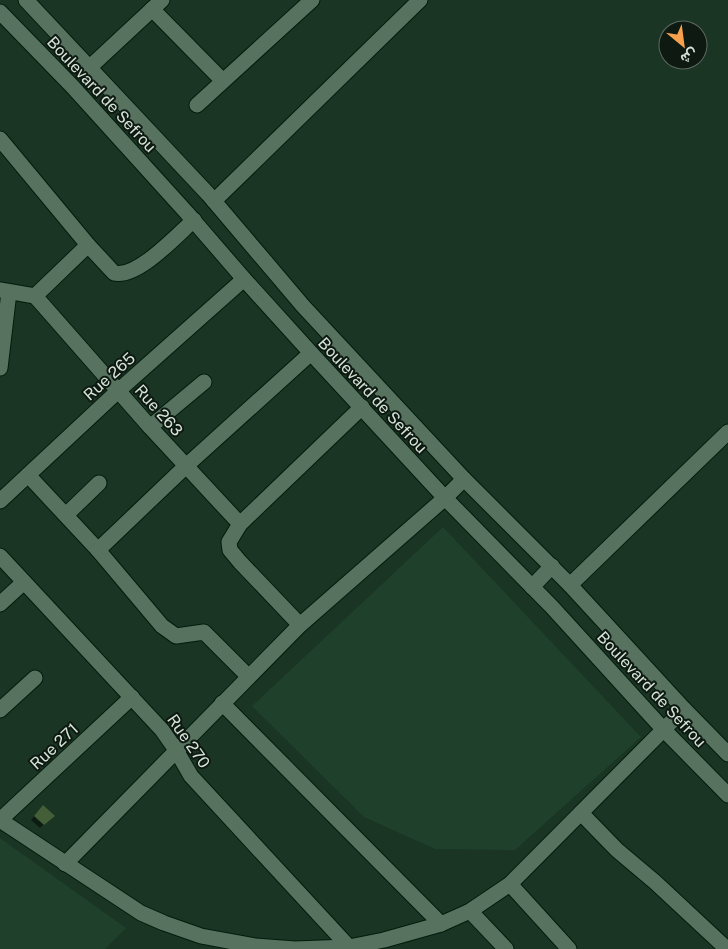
<svg xmlns="http://www.w3.org/2000/svg" width="728" height="949" font-family="'Public Sans',Vazirmatn,sans-serif">
<style>
.built{fill:#1f402b}
.shadow{fill:#0007}
.building{fill:#445e37}
.lines{fill:none;stroke-linecap:round;stroke-linejoin:round}
.minor-casing{stroke:#031c0c;stroke-width:17}
.minor{stroke:#57735f;stroke-width:15}
.labels{text-anchor:middle;stroke-width:4;stroke-linejoin:round;paint-order:stroke}
.street-label{font-size:16px;fill:#d5e4d9;stroke:#0e1911}
</style>
<rect width="100%" height="100%" fill="#1a3523"/>
<g class="built">
<path d="M443 527 641 737 515 850 435 849 364 817 252 706Z"/>
<path d="M0 838 126 928 105 949H0Z"/>
</g>
<path class="shadow" d="M39 810 53 816 40 828 31 820Z"/>
<path class="building" d="M43 805 55 816 44 825 34 816Z"/>
<g class="lines">
<g class="minor-casing">
<g id="minor">
<path d="M26 0 208 194 303 306 464 479 570 585 684 709 728 754"/>
<path d="M152 9 223 81"/>
<path d="M0 12 72 86 187 213 244 279 311 353 445 498 552 607 664 730 728 795"/>
<path d="M90 67 162 0"/>
<path d="M197 105 312 0"/>
<path d="M0 139 88 245 114 273C137 279 177 235 194 220"/>
<path d="M214 201 420 0"/>
<path d="M0 290 35 296"/>
<path d="M35 296 150 427 240 524"/>
<path d="M35 296 88 245"/>
<path d="M0 368 9 292"/>
<path d="M150 427 204 382"/>
<path d="M28 475 98 550 162 626 176 636 204 632 248 676"/>
<path d="M0 501 118 391 244 279"/>
<path d="M66 515 99 483"/>
<path d="M98 550 186 466 311 353"/>
<path d="M0 556 162 730 176 750 191 776 349 947"/>
<path d="M570 585 728 432"/>
<path d="M532 587 552 566"/>
<path d="M0 604 24 582"/>
<path d="M300 625 240 562 230 550 229 542 240 524 362 407"/>
<path d="M222 703 441 924"/>
<path d="M0 710 35 678"/>
<path d="M581 813 617 850 655 882 727 949"/>
<path d="M0 820 141 913 164 923 201 936 255 946 295 949 349 947 384 940 441 924 470 911 510 884 684 709"/>
<path d="M0 820 132 697"/>
<path d="M65 864 300 625 445 498 464 479"/>
<path d="M510 884 569 949"/>
<path d="M470 911 506 949"/>
</g>
</g>
<use href="#minor" class="minor"/>
</g>
<g class="labels">
<g class="street-label">
<text transform="translate(102 94) rotate(47)" y="6">Boulevard de Sefrou</text>
<text transform="translate(109 376) rotate(-42)" y="6">Rue 265</text>
<text transform="translate(373 395) rotate(47)" y="6">Boulevard de Sefrou</text>
<text transform="translate(159 410) rotate(48)" y="6">Rue 263</text>
<text transform="translate(652 689) rotate(47)" y="6">Boulevard de Sefrou</text>
<text transform="translate(189 741) rotate(55)" y="6">Rue 270</text>
<text transform="translate(54 746) rotate(-43)" y="6">Rue 271</text>
</g>
</g>
<g transform="translate(683 45) rotate(151)"><circle r="24" fill="#0e1911" stroke="#5e6a61"/>
<path d="M0-4L9 19L0 12L-9 19Z" fill="#f9a04d"/>
<text y="-8" font-size="14" font-weight="bold" text-anchor="middle" fill="#d5e4d9">ش</text>
</g>
</svg>
